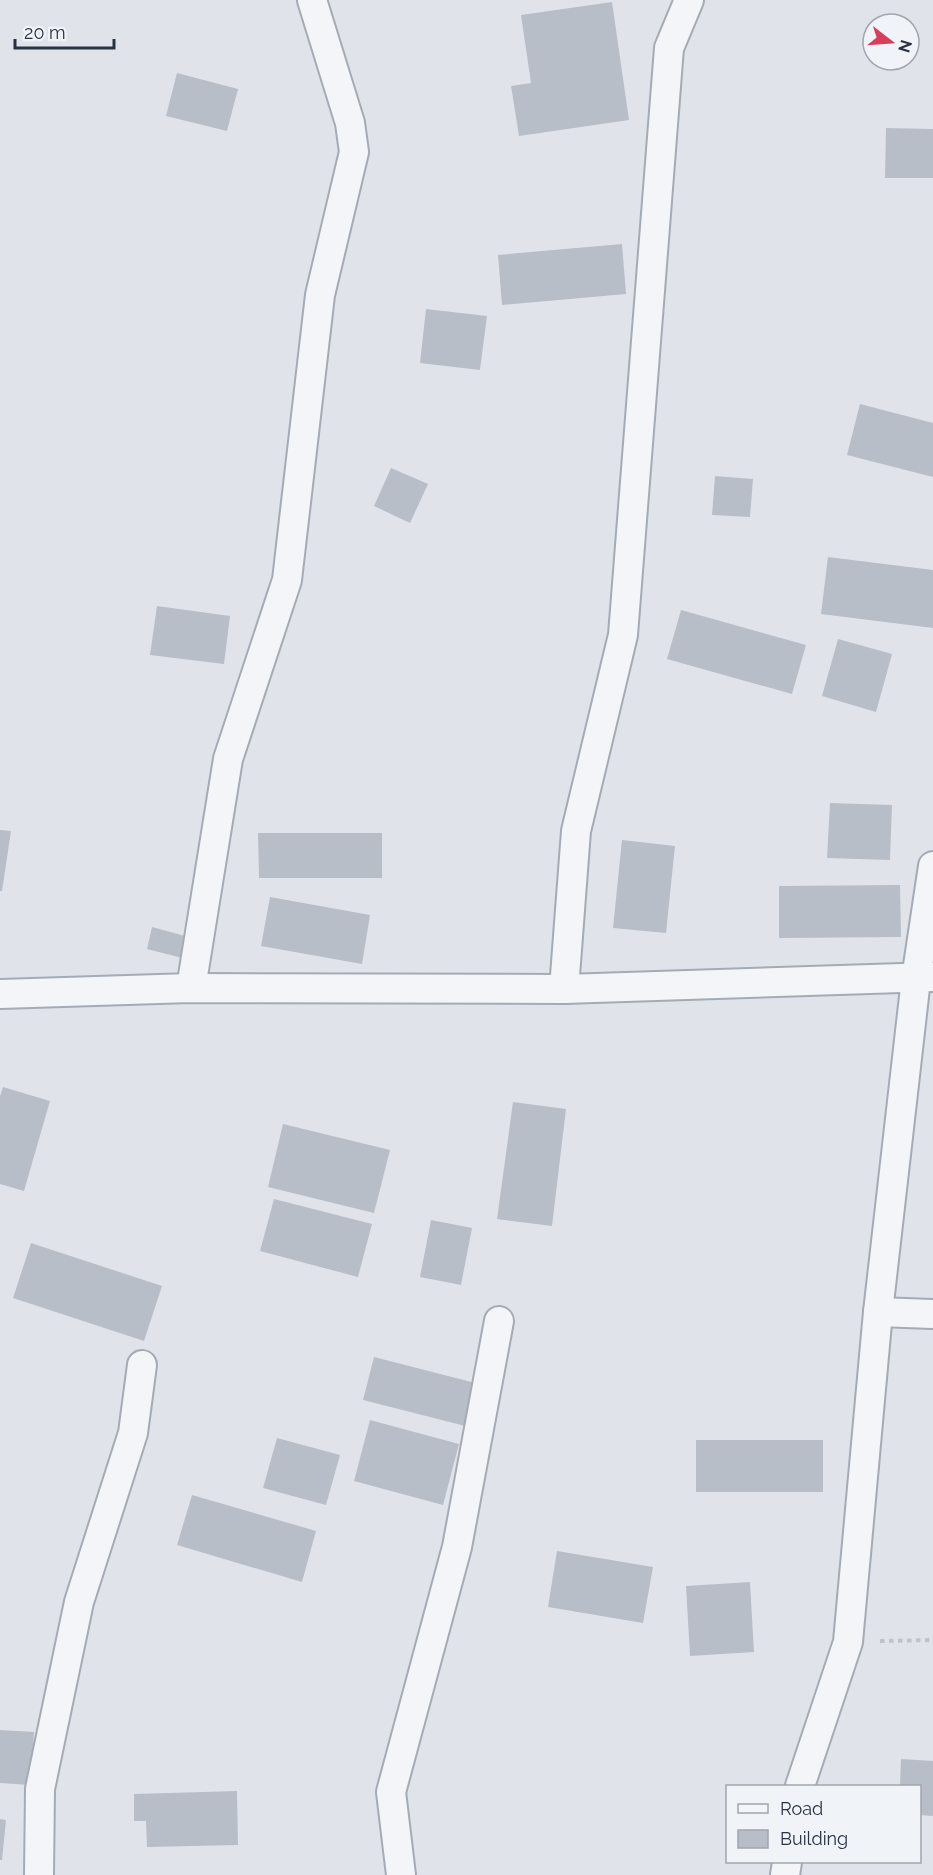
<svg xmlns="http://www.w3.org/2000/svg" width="933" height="1875" font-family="Raleway,sans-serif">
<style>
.building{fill:#b7bec8}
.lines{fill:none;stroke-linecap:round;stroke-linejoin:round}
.street-casing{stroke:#a5abb5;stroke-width:32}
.path{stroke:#bec2c9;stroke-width:4;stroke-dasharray:4.5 4.5;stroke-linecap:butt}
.street{stroke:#f3f5f8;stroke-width:28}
</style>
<rect width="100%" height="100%" fill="#e0e4ea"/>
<g class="building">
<path d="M612 2 629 120 519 136 511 86 531 83 521 15Z"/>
<path d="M177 73 238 89 227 131 166 116Z"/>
<path d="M886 128 933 129V178H885Z"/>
<path d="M622 244 626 294 502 305 498 255Z"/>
<path d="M426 309 487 316 480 370 420 363Z"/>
<path d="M860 404 933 423V477L847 455Z"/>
<path d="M391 468 428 484 410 523 374 506Z"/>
<path d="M715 476 753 479 750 517 712 515Z"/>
<path d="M828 557 933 570V628L821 614Z"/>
<path d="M157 606 230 616 224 664 150 655Z"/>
<path d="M681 610 806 645 792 694 667 659Z"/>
<path d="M838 639 892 654 876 712 822 696Z"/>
<path d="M830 803 892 805 890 860 827 858Z"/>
<path d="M0 830 11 831 2 891H0Z"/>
<path d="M258 833H382V878H259Z"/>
<path d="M622 840 675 846 666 933 613 928Z"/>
<path d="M900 885 901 937 779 938V886Z"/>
<path d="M270 897 370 915 362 964 261 946Z"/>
<path d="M152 927 196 939 190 960 147 949Z"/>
<path d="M3 1087 50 1101 24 1191 0 1184V1096Z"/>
<path d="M513 1102 566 1109 552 1226 497 1219Z"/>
<path d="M283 1124 390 1150 374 1213 268 1187Z"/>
<path d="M274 1199 372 1224 358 1277 260 1251Z"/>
<path d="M431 1220 472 1228 461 1285 420 1277Z"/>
<path d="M31 1243 162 1286 144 1341 13 1298Z"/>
<path d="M374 1357 487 1386 477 1429 363 1400Z"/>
<path d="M370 1420 459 1444 443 1505 354 1481Z"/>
<path d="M277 1438 340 1455 326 1505 263 1488Z"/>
<rect x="696" y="1440" width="127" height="52"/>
<path d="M192 1495 316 1531 302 1582 177 1545Z"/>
<path d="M557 1551 653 1567 643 1623 548 1607Z"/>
<path d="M750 1582 754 1652 690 1656 686 1586Z"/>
<path d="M0 1730 34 1732 31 1785 0 1783Z"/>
<path d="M901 1759 933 1761V1816L920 1815V1786H900Z"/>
<path d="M237 1791 238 1845 147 1847 146 1821H134V1794Z"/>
<path d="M0 1819 6 1820 2 1860H0Z"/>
</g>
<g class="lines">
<g class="street-casing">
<g id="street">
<path d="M191 988 228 759 287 580 320 295 354 152 350 123 312 0"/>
<path d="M564 989 576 831 623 635 669 48 689 0"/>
<path d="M0 994 191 988 564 989 933 977"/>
<path d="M878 1312 933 1314"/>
<path d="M800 1786 848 1642 878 1312 916 979 933 866"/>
<path d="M39 1875 40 1789 79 1602 133 1433 142 1365"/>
<path d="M401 1875 391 1792 457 1547 499 1321"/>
<path d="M785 1875 787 1862"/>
</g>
</g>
<path class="path" d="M880 1641 933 1640"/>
<use href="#street" class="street"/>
</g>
<rect x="726" y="1785" width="195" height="78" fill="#f0f3f7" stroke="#a0a6af" stroke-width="1.5"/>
<rect x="738" y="1804" width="30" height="9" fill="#f3f5f8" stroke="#a0a6af" stroke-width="1.5"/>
<text x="780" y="1815" font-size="18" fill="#283243">Road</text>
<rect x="738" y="1830" width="30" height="18" fill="#b7bec8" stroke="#a0a6af" stroke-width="1.5"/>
<text x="780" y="1845" font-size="18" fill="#283243">Building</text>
<g transform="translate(891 42) rotate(107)"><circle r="28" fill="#f0f3f7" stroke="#a0a6af" stroke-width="1.5"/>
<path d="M0-4.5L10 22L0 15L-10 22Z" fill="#d63e5a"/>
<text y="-9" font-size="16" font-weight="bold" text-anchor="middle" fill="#283243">N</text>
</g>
<path d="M15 39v9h99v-9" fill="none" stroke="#283243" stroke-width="3"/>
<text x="24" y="39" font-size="18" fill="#283243" stroke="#f0f3f7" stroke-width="4.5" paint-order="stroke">20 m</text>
</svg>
